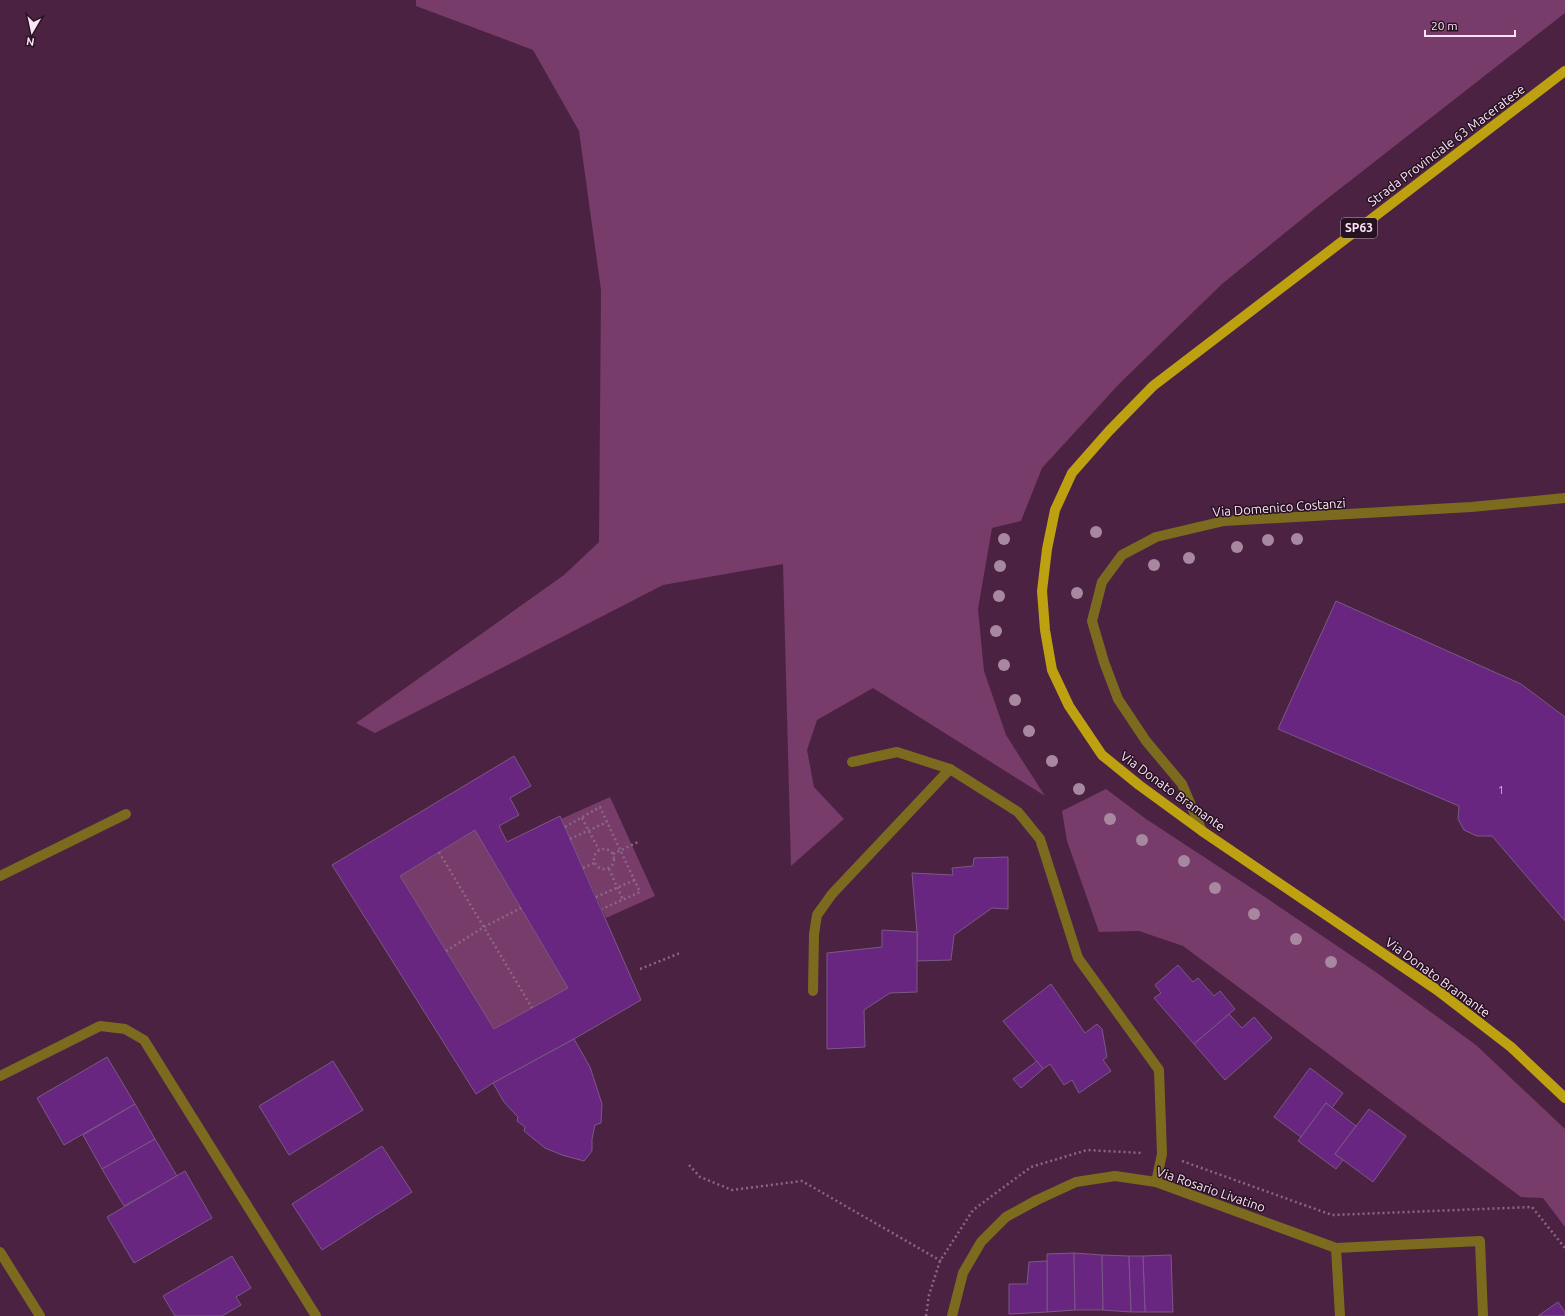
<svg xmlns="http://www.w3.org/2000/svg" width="1565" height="1316" font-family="Ubuntu,sans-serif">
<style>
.green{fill:#773c6a}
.building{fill:#692680;stroke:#795985;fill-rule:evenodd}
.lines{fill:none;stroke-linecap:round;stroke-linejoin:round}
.path{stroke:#8b6783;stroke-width:2.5;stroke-dasharray:2 3;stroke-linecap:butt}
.minor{stroke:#7c6b1f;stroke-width:10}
.major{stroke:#bda110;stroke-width:10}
.tree{fill:#a888a0}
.labels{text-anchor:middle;stroke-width:3;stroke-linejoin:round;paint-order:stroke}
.number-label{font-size:11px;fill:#d9b4d8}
.shield{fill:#261322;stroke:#bda5b6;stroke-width:1}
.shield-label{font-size:12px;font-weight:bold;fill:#fee3f6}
.street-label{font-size:13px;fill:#fee3f6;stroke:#261322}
</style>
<rect width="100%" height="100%" fill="#4b2242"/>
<g class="green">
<path d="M416 0H1565V13L1323 202 1222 284 1120 383 1042 468 1021 521 992 528 978 609 984 671 1006 735 1045 796 873 688 817 720 807 750 814 787 844 819 791 866 783 564 663 585 375 733 356 723 564 575 599 542 601 290 579 131 533 50 416 6Z"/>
<path d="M1106 789 1146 819 1259 893 1380 975 1476 1045 1565 1129V1227L1543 1198 1521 1197 1183 946 1139 931 1099 932 1067 841 1062 811Z"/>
<path d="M610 797 655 896 606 918 561 819Z"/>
<path d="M475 830 568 988 494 1029 400 876Z"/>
</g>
<g class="building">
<path d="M1336 601 1521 684 1565 717V921L1492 836H1477L1464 830 1458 819 1459 806 1278 729Z"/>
<path d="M514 756 531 786 510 798 519 815 499 826 507 842 560 816 641 1000 574 1039 493 1083 476 1094 332 865ZM475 830 568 988 494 1029 400 876Z"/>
<path d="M1008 857V909L992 908 954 935 951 960 917 961V932L912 873 953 875 952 868 973 866 974 858Z"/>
<path d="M882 930 917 932V992L890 993 864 1010 865 1047 827 1049V953L882 947Z"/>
<path d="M1178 965 1193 982 1198 978 1214 996 1220 991 1235 1009 1194 1044 1154 998 1161 993 1155 985Z"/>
<path d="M1051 984 1085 1033 1097 1024 1102 1029 1107 1057 1103 1060 1111 1071 1079 1093 1072 1080 1064 1085 1050 1064 1043 1069 1003 1021Z"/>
<path d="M1229 1014 1242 1028 1254 1017 1272 1038 1225 1080 1194 1044Z"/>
<path d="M574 1039 590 1067 602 1104 601 1123 595 1125 592 1139V1151L584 1161 562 1155 545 1148 524 1131 525 1127 517 1121 518 1117 504 1102 493 1083Z"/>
<path d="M107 1057 135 1104 64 1145 37 1098Z"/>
<path d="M333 1061 363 1110 289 1155 259 1106Z"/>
<path d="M1037 1061 1043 1069 1021 1088 1013 1079Z"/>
<path d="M1310 1068 1343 1093 1332 1108 1326 1103 1301 1137 1274 1117Z"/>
<path d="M1326 1103 1356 1126 1335 1154 1343 1160 1336 1169 1298 1141Z"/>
<path d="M135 1104 155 1139 102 1169 83 1135Z"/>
<path d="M1369 1109 1406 1136 1373 1182 1335 1154Z"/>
<path d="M155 1139 177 1176 124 1206 102 1169Z"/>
<path d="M382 1146 412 1192 322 1250 292 1204Z"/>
<path d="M185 1171 212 1218 134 1263 107 1217Z"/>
<path d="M1074 1253 1075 1310 1047 1312V1254Z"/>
<path d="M1074 1253 1102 1255 1103 1310H1075Z"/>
<path d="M1102 1255 1129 1256 1131 1312 1103 1310Z"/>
<path d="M1171 1255 1173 1312H1145L1143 1256Z"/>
<path d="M232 1256 251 1288 236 1297 241 1305 222 1316H175L163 1296Z"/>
<path d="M1129 1256H1143L1145 1312H1131Z"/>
<path d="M1047 1261V1312L1009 1314V1284H1027L1029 1262Z"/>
<path d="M1558 1302 1565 1312V1316H1538Z"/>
</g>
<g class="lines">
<g class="path">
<path d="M582 818 599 850"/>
<path d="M565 827 600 807 640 892 602 909"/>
<path d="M570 839 607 822"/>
<circle cx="604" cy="859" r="10"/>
<path d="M439 852 532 1008"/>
<path d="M613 854 638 842"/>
<path d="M583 868 594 863"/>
<path d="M609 869 623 900"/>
<path d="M596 897 635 880"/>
<path d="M446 951 484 927 521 908"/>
<path d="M640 969 680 953"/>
<path d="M1182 1161 1332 1215 1532 1207 1565 1248"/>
<path d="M689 1165 700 1177 732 1190 802 1181 941 1261"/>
<path d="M926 1316 929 1295 940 1261 973 1210 1031 1167 1087 1150 1142 1153"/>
</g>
<g class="minor">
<path d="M852 762 897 752 950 769 1018 812 1040 839 1078 958 1159 1070 1162 1154 1156 1182"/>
<path d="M1202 831 1182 784 1146 741 1118 699 1104 662 1092 621 1102 582 1122 555 1156 537 1224 521 1471 507 1565 498"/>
<path d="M0 876 126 814"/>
<path d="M813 991 814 934 817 915 832 894 950 769"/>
<path d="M0 1076 100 1026 125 1029 144 1040 316 1316"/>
<path d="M1336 1248 1340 1316"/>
<path d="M0 1252 40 1316"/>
<path d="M952 1316 963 1273 981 1242 1006 1217 1037 1200 1076 1182 1115 1176 1156 1182 1336 1248 1480 1241 1483 1316"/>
</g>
<path class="major" d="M1565 71 1153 386 1109 431 1072 473 1055 510 1047 549 1042 591 1045 630 1052 670 1069 706 1102 755 1139 785 1202 831 1437 990 1511 1047 1565 1098"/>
</g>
<g class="tree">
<circle cx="1096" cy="532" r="6"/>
<circle cx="1004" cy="539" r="6"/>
<circle cx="1297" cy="539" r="6"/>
<circle cx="1268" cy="540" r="6"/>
<circle cx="1237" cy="547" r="6"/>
<circle cx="1189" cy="558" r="6"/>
<circle cx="1154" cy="565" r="6"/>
<circle cx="1000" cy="566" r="6"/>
<circle cx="1077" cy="593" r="6"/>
<circle cx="999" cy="596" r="6"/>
<circle cx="996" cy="631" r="6"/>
<circle cx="1004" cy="665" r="6"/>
<circle cx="1015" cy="700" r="6"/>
<circle cx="1029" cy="731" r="6"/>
<circle cx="1052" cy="761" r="6"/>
<circle cx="1079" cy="789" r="6"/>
<circle cx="1110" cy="819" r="6"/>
<circle cx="1142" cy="840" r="6"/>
<circle cx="1184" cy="861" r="6"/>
<circle cx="1215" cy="888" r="6"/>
<circle cx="1254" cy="914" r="6"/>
<circle cx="1296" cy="939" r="6"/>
<circle cx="1331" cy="962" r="6"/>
</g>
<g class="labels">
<g class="number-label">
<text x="1501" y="794">1</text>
</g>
<rect class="shield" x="1341" y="218" width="36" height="20" rx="3"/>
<g class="shield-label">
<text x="1359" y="232">SP63</text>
</g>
<g class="street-label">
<text transform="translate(1446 145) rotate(-37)" y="5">Strada Provinciale 63 Maceratese</text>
<text transform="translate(1279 507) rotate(-4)" y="5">Via Domenico Costanzi</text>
<text transform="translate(1173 791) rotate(36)" y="5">Via Donato Bramante</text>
<text transform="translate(1438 977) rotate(36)" y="5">Via Donato Bramante</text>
<text transform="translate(1211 1189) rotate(19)" y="5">Via Rosario Livatino</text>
</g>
</g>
<g transform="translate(32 32) rotate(189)" stroke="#261322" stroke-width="3" paint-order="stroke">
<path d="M0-3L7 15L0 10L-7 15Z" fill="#fee3f6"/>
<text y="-6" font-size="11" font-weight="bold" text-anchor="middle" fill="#fee3f6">N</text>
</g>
<path d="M1425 30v6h90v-6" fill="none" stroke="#fee3f6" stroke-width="2"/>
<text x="1431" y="30" font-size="12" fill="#fee3f6" stroke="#261322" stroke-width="3" paint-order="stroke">20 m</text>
</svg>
